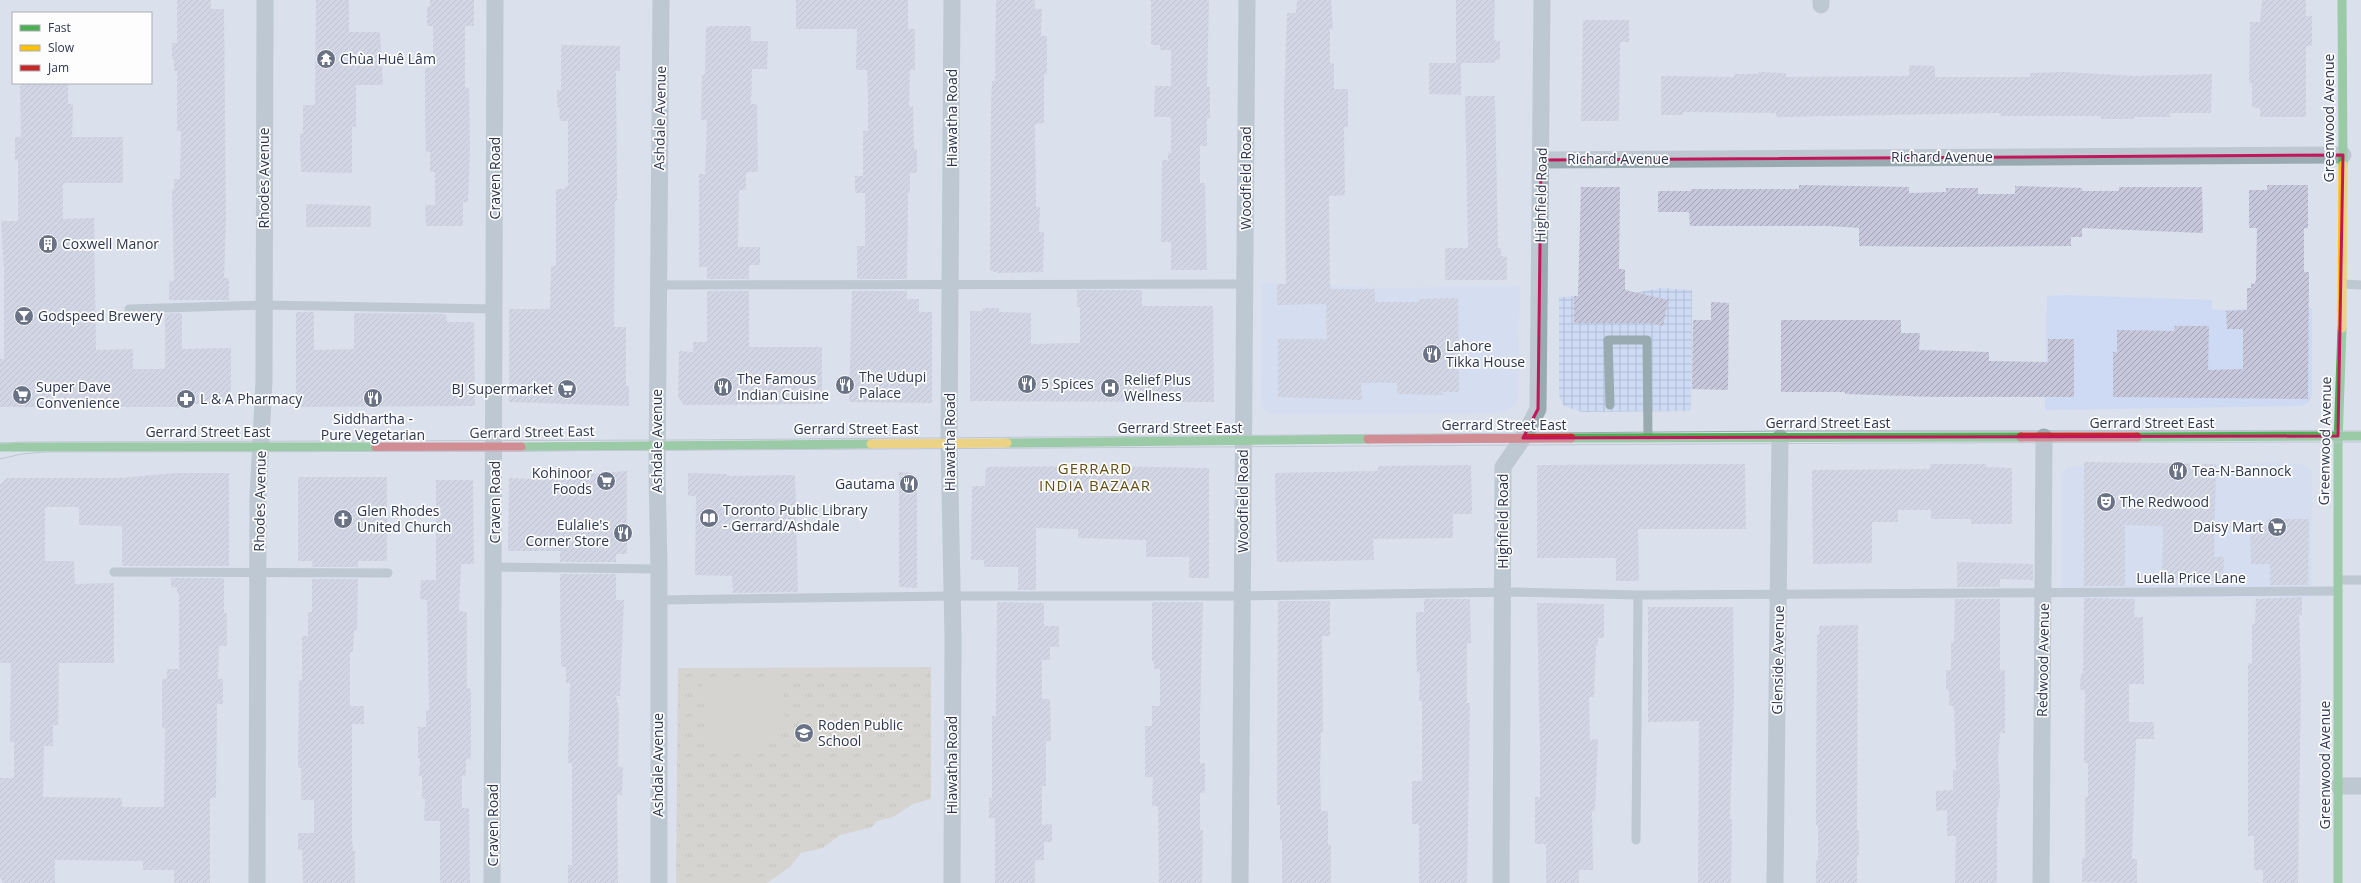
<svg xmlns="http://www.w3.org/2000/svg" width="2361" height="883" font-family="'Open Sans',sans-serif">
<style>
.built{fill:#ced9f4}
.industrial{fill:url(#industrial-grid)}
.grass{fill:url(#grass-tufts)}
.pitch{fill:#cfc5ad}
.building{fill:url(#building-hatch)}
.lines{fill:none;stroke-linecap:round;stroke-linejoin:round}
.lane{stroke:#99aab1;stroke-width:9}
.street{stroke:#99aab1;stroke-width:17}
.fast{stroke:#4caf50;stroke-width:9}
.slow{stroke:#ffc107;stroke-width:9}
.jam{stroke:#c62828;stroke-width:9}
.tram{stroke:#9da8b0;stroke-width:1}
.marked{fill:none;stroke:#c2185b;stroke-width:3;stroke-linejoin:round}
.labels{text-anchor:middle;stroke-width:3.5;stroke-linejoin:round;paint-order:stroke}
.poi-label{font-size:14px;fill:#2e374f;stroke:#fdfdfd;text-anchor:start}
.street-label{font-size:14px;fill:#2e374f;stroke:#fdfdfd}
.neighbourhood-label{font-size:15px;letter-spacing:1px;fill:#644e13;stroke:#fdfdfd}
</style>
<defs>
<pattern id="industrial-grid" width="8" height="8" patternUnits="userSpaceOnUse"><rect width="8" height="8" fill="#ced9f4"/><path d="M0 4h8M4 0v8" fill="none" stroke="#b1bbd3"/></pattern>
<pattern id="grass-tufts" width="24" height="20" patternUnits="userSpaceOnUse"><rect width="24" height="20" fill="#cfc5ad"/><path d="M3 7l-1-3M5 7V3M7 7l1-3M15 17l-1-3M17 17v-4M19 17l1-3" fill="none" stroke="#a8a18f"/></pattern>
<pattern id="building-hatch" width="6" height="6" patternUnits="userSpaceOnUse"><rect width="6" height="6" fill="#c6c7da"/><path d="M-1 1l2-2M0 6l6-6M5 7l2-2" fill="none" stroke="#a1a2b3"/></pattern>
</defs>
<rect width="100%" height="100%" fill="#dae0ec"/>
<g class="built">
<path d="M1262 283 1384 288 1520 286 1518 399 1514 406 1500 413 1273 414 1267 412 1263 407 1261 401Z"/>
<path d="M2066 295 2212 300V310L2312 308V396L2309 402 2302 406 2045 410 2047 296Z"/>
<path d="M2271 463 2300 464 2308 467 2312 472 2311 597 2062 598V476L2067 467Z"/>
</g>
<path class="industrial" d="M1661 288 1692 290 1691 411 1582 412 1564 406 1559 395V297L1629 294Z"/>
<path class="grass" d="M931 667V799L913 804 893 817 877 821 872 827 840 835 823 848 801 853 790 867 767 883H676L678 668Z"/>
<path class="pitch" d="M783 680 785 725 766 744 735 752 707 743 703 684Z"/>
<g class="building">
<path d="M177 0H211V9H224L226 220 224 278H229V300H169V281H174L172 189H174V179H180L181 131H177V71H174V59H172V43H177Z"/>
<path d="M316 0H349V32H380L383 85H356V127H352V173L301 172 300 134H303V105H315Z"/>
<path d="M430 0H474V26H465V88H469L470 148 468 202H463V226H426L425 205H435V172H430V152H426L425 119V68H433V26H427V6H430Z"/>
<path d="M796 0H908V29H915V70H910L909 106H913L914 149H917V173H910V193H908L907 279H857V246H865V193H855V176H863V131H868V96L867 70H856L857 29H796Z"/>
<path d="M996 0H1035V9H1042L1041 36H1047V74H1044V123L1035 124 1036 207H1040L1039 232H1044L1043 272 998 273 990 270 991 106 992 81H995Z"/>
<path d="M1151 0H1209L1207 87H1210V118H1207V146H1200V183H1205L1207 270H1171V242H1161L1162 160H1168V153H1171V120L1170 117H1154L1155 86H1171V50H1160V45H1151Z"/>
<path d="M1297 0H1331L1333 29H1330V63H1334V89H1348V127H1344L1345 195 1329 196 1330 289H1375V302H1419V299L1458 298 1459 392H1443L1442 395 1397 394V383H1361L1362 400 1278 397V339H1327L1326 304 1277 305V284H1286L1284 103 1287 13H1296Z"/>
<path d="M1456 0H1495L1494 39 1496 41H1500V60H1495V63H1456Z"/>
<path d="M2262 0H2306V16H2312V46H2306V117H2260V108L2252 107V83H2249L2250 22H2260Z"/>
<path d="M1583 20H1629V42H1620L1619 121H1581Z"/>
<path d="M712 26H751V41H768L767 69H752L751 104H757L758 172H746V190H739L738 247H760V265H749V279H707V267H699V174H705L707 120H701L702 75H705L706 27Z"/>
<path d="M561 45 620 46V71H616L617 201H615L614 327H626V386H629V406L509 402V309H550L551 266H556V189H565V186H568V121H560L559 107H557V90H561Z"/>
<path d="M1429 63H1461V95L1429 94Z"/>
<path d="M1909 65 1935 66V77H2030V73L2064 72 2134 76 2212 74 2211 113H2170V117H2134V119H2101V116H2001L1999 113 1776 117V113L1683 112V115H1661V76L1734 77V74H1758V72L1786 73V77L1909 76Z"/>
<path d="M20 83H68V104H73L72 137H123V183H63V219L94 218 96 350 133 349V369H165V314L182 313V349L231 348V404H180V407H0V359H4V269L1 221H18V160H15V137H21Z"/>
<path d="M1465 96H1495L1498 248H1501V256L1507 257V280H1445V248H1468Z"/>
<path d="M1799 185 1909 187V193L1946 192V188H1978V194H2015V186L2082 188V191H2119V187H2202L2203 233 2082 228V237H2071V246L1948 247 1859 246V228L1828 226H1690L1689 212H1658V191H1691V189H1799Z"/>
<path d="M2267 185H2308V228H2304V272H2309L2308 399 2113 397V352H2117V330L2174 331 2175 326H2209L2208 370 2243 369V329H2227L2226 311 2247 310V288H2251V283L2255 284 2256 278 2257 228H2249V190H2267Z"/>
<path d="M1581 187H1620L1619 269H1625V290L1668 300 1663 326 1650 323H1574V296H1578Z"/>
<path d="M306 204 371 206V227H306Z"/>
<path d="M1077 290H1142V306H1213L1214 402 970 401V311H982V308H999V312L1031 313V344L1080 343V307H1077Z"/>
<path d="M707 291H749V347H822V404L684 405 678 397 679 351 693 352V342H707Z"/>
<path d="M852 291H907V299H919V312H932V403L849 402Z"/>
<path d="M1711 302 1729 303 1728 390 1692 389 1693 320H1711Z"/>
<path d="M296 312H314V350L354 349V313L446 314 447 322H474L475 406 296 407Z"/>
<path d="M1781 320H1901V333H1920L1919 350 1989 352V361L2048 362V339H2074V397H1934L1845 394V392H1781Z"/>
<path d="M2084 462 2216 464 2214 557H2224L2223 581 2162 580 2163 526 2125 525V586H2084Z"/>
<path d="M1745 464 1746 529H1638L1639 581H1616V558H1537V465Z"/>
<path d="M1930 464H1986V467L2012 468V524H1971V519H1931V510H1898V522H1872V563L1813 564 1812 470 1930 469Z"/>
<path d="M1471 465 1472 514H1453V538L1373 539 1374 560 1277 562 1275 473 1378 471V466Z"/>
<path d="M1098 466 1209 468V578H1189V557H1146V540L1078 538V529L1036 528V590H1018V567H984V560H971L972 486H985L986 467Z"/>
<path d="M627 471V554H616V562H560V551H508L509 478 532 479Z"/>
<path d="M899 472 911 473 917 479V588L899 587Z"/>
<path d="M177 473H229V566H122V526L79 525V507H45V561H74L75 584 114 583V663H59L58 725H53V746H44L43 797 122 798V807H164L165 728H162V679H167V669H179V594H177V587L171 588V578H224V613H227V646H219L218 679H223V704H217L216 798H210V883H174V870H143V861L55 860V883H2V879H0V778H14V742H10L11 663H0V485L7 478H120Z"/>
<path d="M688 473 727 474V476L795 475 798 592 733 593 732 576 695 575 696 496H688Z"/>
<path d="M298 477H387V561H358V567H312L313 561H298Z"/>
<path d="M436 480H473L474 564H461L459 611 467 612V688L471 689V759H466V776H462V808H469L470 883H440V821H424L425 799H422V776H419L420 759H418V727H426V711H429L427 600 420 599 421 580H436Z"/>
<path d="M2268 519H2309L2308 585H2270V564H2251L2250 526 2269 525Z"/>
<path d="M1957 562 2033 564V580L2000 579V587H1957Z"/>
<path d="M560 574H616V600H624L620 696H616L619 712 618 767H623L622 795H617L618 883H568V865H572V763H568L570 683H566V667H561Z"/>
<path d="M312 579H358L357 630H354L353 652H350V706H364V724H352V836L353 851H355V883H303L302 850H298V833H314V800H301V768H298L299 680H302V636H308V612H312Z"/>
<path d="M2302 597V615H2299L2301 679 2298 883H2263V870H2254V836H2248V663L2252 664V624H2255L2256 599Z"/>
<path d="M2084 598 2135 599 2134 617H2143L2144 684H2129V722H2154V739H2136L2132 859H2137V883L2082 882V858H2085V797H2088V763H2084L2085 690H2080L2081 673H2083Z"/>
<path d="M1424 599H1470L1471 643H1467V703H1470L1467 883H1419V824H1412V781H1422V701H1419L1420 673H1417L1416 642V612H1424Z"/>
<path d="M1956 599H2000V670H2005V733H2000L1998 758 2000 794 1997 813V883H1955L1956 836H1947V810L1936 811V791L1953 790V770H1956L1954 706H1949V690H1946V670H1951V642H1954L1955 601Z"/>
<path d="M1278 601H1330V636H1322L1323 732H1321L1320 775 1321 811H1328V844L1331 845V883H1282V840H1280V805H1277Z"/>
<path d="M997 602 1044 603V626H1059V647H1050V660H1042V699H1050L1051 741H1046V786H1042V825L1052 824V842H1044V860H1035V883H995V818H989V798H992V716H996Z"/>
<path d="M1152 602H1203L1200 716V763H1205V793H1200V830H1203L1202 883H1159L1158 806H1152L1153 777H1145V726H1152V706H1160V669H1154V661H1152Z"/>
<path d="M1537 603 1604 604V638H1598V646H1596L1594 697H1589L1590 740 1598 739 1595 811H1592L1593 870H1579V883H1546V844H1535V797H1540V748Z"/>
<path d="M1648 607H1733L1734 695 1730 819H1732L1731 883H1698L1699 721 1648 722Z"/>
<path d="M1858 625 1857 830H1859V855H1857V883H1816V860H1818V825H1816L1817 635H1819V626Z"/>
</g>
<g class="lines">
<g class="lane">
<path d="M2343 284 2361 285"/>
<path d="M659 285 1245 284"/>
<path d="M129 309 263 305 495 309"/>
<path d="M1610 405 1608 340H1647L1648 438"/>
<path d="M495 567 659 569"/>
<path d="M114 572 388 573"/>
<path d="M2338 580H2361"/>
<path d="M658 600 952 596H1228L1518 592 1638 595 2338 591"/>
<path d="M1636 840 1638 595"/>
</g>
<g class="street">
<path d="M952 0 949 443 953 636 952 883"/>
<path d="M1821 0V5"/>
<path d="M1541 160 2343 155"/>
<path d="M2339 786H2361"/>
<path d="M257 883 258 497 264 381 265 0"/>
<path d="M492 883 495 0"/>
<path d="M659 883V569L657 472 661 0"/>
<path d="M1240 883 1247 0"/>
<path d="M1501 883 1503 467 1523 438 1538 409 1542 0"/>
<path d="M1775 883 1780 438"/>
<path d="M2041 883 2044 437"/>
</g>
<g class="fast">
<path d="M2342 0 2343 165"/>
<path d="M2137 437 2361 436"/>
<path d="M1571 438 2021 437"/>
<path d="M1007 443 1368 439"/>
<path d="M0 447H376"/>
<path d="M521 447 871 444"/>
<path d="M2338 883V442L2342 328"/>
</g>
<g class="slow">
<path d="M2342 328 2343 165"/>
<path d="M871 444 1007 443"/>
</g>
<g class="jam">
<path d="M2021 437H2137"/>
<path d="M1368 439 1571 438"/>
<path d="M376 447H521"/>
</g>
<g class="tram">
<path d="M0 444 19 442 680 440 1787 431H2361"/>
<path d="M0 459 22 454 45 452C817 452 1589 442 2361 442"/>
</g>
</g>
<path d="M0 0H2361V883H0ZM2343 155 2338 436 1523 438 1538 409 1541 160Z" fill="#dae0ec" fill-opacity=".55" fill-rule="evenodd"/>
<path class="marked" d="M2343 155 2338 436 1523 438 1538 409 1541 160Z"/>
<defs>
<g id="temple-disc" transform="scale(1)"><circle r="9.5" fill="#6a7286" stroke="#fdfdfd"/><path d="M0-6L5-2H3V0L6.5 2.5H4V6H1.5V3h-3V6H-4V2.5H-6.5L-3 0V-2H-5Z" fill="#fff"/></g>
<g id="building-disc" transform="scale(1)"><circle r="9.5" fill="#6a7286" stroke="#fdfdfd"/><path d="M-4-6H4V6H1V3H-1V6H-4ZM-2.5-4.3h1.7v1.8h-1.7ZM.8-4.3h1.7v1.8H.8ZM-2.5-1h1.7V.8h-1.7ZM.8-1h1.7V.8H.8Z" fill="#fff"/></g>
<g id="bar-disc" transform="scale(1)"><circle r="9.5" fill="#6a7286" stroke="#fdfdfd"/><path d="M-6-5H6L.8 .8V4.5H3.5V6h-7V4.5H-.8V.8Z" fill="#fff"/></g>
<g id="restaurant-disc" transform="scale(1)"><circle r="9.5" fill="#6a7286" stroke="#fdfdfd"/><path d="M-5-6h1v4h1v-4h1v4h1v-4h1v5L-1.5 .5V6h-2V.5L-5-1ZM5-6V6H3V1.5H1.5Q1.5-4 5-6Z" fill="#fff"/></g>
<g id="hospital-disc" transform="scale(1)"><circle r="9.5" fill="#6a7286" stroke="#fdfdfd"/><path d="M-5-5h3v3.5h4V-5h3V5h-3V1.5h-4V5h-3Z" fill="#fff"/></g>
<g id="supermarket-disc" transform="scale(1)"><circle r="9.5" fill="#6a7286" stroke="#fdfdfd"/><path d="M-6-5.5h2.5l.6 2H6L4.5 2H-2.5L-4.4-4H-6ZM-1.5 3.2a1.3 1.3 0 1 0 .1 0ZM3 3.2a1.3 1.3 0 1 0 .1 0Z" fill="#fff"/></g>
<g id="pharmacy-disc" transform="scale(1)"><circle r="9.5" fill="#6a7286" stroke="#fdfdfd"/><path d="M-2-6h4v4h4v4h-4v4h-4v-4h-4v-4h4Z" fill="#fff"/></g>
<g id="theatre-disc" transform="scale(1)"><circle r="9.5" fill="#6a7286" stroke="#fdfdfd"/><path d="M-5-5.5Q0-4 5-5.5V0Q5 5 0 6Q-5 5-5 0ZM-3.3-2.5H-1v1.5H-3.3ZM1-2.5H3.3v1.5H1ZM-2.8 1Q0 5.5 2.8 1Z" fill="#fff"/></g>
<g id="library-disc" transform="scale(1)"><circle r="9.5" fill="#6a7286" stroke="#fdfdfd"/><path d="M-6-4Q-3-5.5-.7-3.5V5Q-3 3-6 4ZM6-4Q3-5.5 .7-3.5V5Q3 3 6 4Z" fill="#fff"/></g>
<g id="church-disc" transform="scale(1)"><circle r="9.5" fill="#6a7286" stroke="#fdfdfd"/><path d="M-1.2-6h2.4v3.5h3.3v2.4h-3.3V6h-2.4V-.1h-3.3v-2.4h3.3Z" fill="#fff"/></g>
<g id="school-disc" transform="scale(1)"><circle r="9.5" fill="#6a7286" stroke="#fdfdfd"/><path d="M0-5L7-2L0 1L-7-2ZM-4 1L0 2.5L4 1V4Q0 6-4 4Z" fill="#fff"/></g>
</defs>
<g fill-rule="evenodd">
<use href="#temple-disc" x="326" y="59"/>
<use href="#building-disc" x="48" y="244"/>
<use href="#bar-disc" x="24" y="316"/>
<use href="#restaurant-disc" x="1432" y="354"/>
<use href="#restaurant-disc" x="1027" y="384"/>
<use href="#restaurant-disc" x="845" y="385"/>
<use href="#restaurant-disc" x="723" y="387"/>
<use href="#hospital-disc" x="1110" y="388"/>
<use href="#supermarket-disc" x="567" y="389"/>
<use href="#supermarket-disc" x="22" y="395"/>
<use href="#restaurant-disc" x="373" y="398"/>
<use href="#pharmacy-disc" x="186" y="399"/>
<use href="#restaurant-disc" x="2178" y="471"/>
<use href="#supermarket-disc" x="606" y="481"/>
<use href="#restaurant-disc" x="909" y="484"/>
<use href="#theatre-disc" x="2106" y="502"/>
<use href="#library-disc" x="709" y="518"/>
<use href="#church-disc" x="343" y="519"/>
<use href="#supermarket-disc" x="2277" y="527"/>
<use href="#restaurant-disc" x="623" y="533"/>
<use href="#school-disc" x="804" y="733"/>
</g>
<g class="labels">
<g class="poi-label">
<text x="340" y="64">Chùa Huê Lâm</text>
<text x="62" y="249">Coxwell Manor</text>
<text x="38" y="321">Godspeed Brewery</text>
<text x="1446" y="351">Lahore<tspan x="1446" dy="16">Tikka House</tspan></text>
<text x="859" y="382">The Udupi<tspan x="859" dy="16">Palace</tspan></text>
<text x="737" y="384">The Famous<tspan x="737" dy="16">Indian Cuisine</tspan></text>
<text x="1124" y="385">Relief Plus<tspan x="1124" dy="16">Wellness</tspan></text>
<text x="1041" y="389">5 Spices</text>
<text x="36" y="392">Super Dave<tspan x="36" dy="16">Convenience</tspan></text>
<text x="553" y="394" text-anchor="end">BJ Supermarket</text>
<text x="200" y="404">L &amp; A Pharmacy</text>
<text x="373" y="424" text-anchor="middle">Siddhartha -<tspan x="373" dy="16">Pure Vegetarian</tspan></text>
<text x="2192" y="476">Tea-N-Bannock</text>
<text x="592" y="478" text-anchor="end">Kohinoor<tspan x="592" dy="16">Foods</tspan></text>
<text x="895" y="489" text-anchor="end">Gautama</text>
<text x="2120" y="507">The Redwood</text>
<text x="723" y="515">Toronto Public Library<tspan x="723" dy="16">- Gerrard/Ashdale</tspan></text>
<text x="357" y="516">Glen Rhodes<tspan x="357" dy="16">United Church</tspan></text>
<text x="609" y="530" text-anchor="end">Eulalie's<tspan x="609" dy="16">Corner Store</tspan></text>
<text x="2263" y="532" text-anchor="end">Daisy Mart</text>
<text x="818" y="730">Roden Public<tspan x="818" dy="16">School</tspan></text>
</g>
<g class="street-label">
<text transform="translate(660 118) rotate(-89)" y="5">Ashdale Avenue</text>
<text transform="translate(952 118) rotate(-90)" y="5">Hiawatha Road</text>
<text transform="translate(2329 118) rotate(-90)" y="5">Greenwood Avenue</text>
<text x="1942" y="162">Richard Avenue</text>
<text x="1618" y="164">Richard Avenue</text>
<text transform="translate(264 178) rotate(-90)" y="5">Rhodes Avenue</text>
<text transform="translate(495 178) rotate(-90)" y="5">Craven Road</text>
<text transform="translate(1246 178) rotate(-90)" y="5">Woodfield Road</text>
<text transform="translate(1541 195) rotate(-89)" y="5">Highfield Road</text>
<text x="1828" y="428">Gerrard Street East</text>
<text x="2152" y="428">Gerrard Street East</text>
<text x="1504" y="430">Gerrard Street East</text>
<text x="1180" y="433">Gerrard Street East</text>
<text x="856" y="434">Gerrard Street East</text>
<text x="208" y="437">Gerrard Street East</text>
<text transform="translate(532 432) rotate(-1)" y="5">Gerrard Street East</text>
<text transform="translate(657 441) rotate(-90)" y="5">Ashdale Avenue</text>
<text transform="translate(2325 441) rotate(-89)" y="5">Greenwood Avenue</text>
<text transform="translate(950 442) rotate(-90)" y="5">Hiawatha Road</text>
<text transform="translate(260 501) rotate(-89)" y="5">Rhodes Avenue</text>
<text transform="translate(1243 501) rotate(-90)" y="5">Woodfield Road</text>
<text transform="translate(495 502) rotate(-90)" y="5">Craven Road</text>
<text transform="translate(1503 521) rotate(-90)" y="5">Highfield Road</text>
<text x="2191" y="583">Luella Price Lane</text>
<text transform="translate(1778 660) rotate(-89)" y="5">Glenside Avenue</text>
<text transform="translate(2043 660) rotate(-89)" y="5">Redwood Avenue</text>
<text transform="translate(658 765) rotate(-90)" y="5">Ashdale Avenue</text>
<text transform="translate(952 765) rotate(-90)" y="5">Hiawatha Road</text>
<text transform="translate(2325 765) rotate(-90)" y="5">Greenwood Avenue</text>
<text transform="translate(493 825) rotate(-90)" y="5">Craven Road</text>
</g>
<g class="neighbourhood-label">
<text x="1095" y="474">GERRARD<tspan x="1095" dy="17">INDIA BAZAAR</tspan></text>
</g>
</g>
<rect x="12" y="12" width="140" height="72" fill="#fdfdfd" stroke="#aaaeb7"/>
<rect x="20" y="25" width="20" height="6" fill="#4caf50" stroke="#aaaeb7"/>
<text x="48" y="32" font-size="12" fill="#2e374f">Fast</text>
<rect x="20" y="45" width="20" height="6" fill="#ffc107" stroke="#aaaeb7"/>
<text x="48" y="52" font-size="12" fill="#2e374f">Slow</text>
<rect x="20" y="65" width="20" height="6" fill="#c62828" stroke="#aaaeb7"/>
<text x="48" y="72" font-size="12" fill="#2e374f">Jam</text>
</svg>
